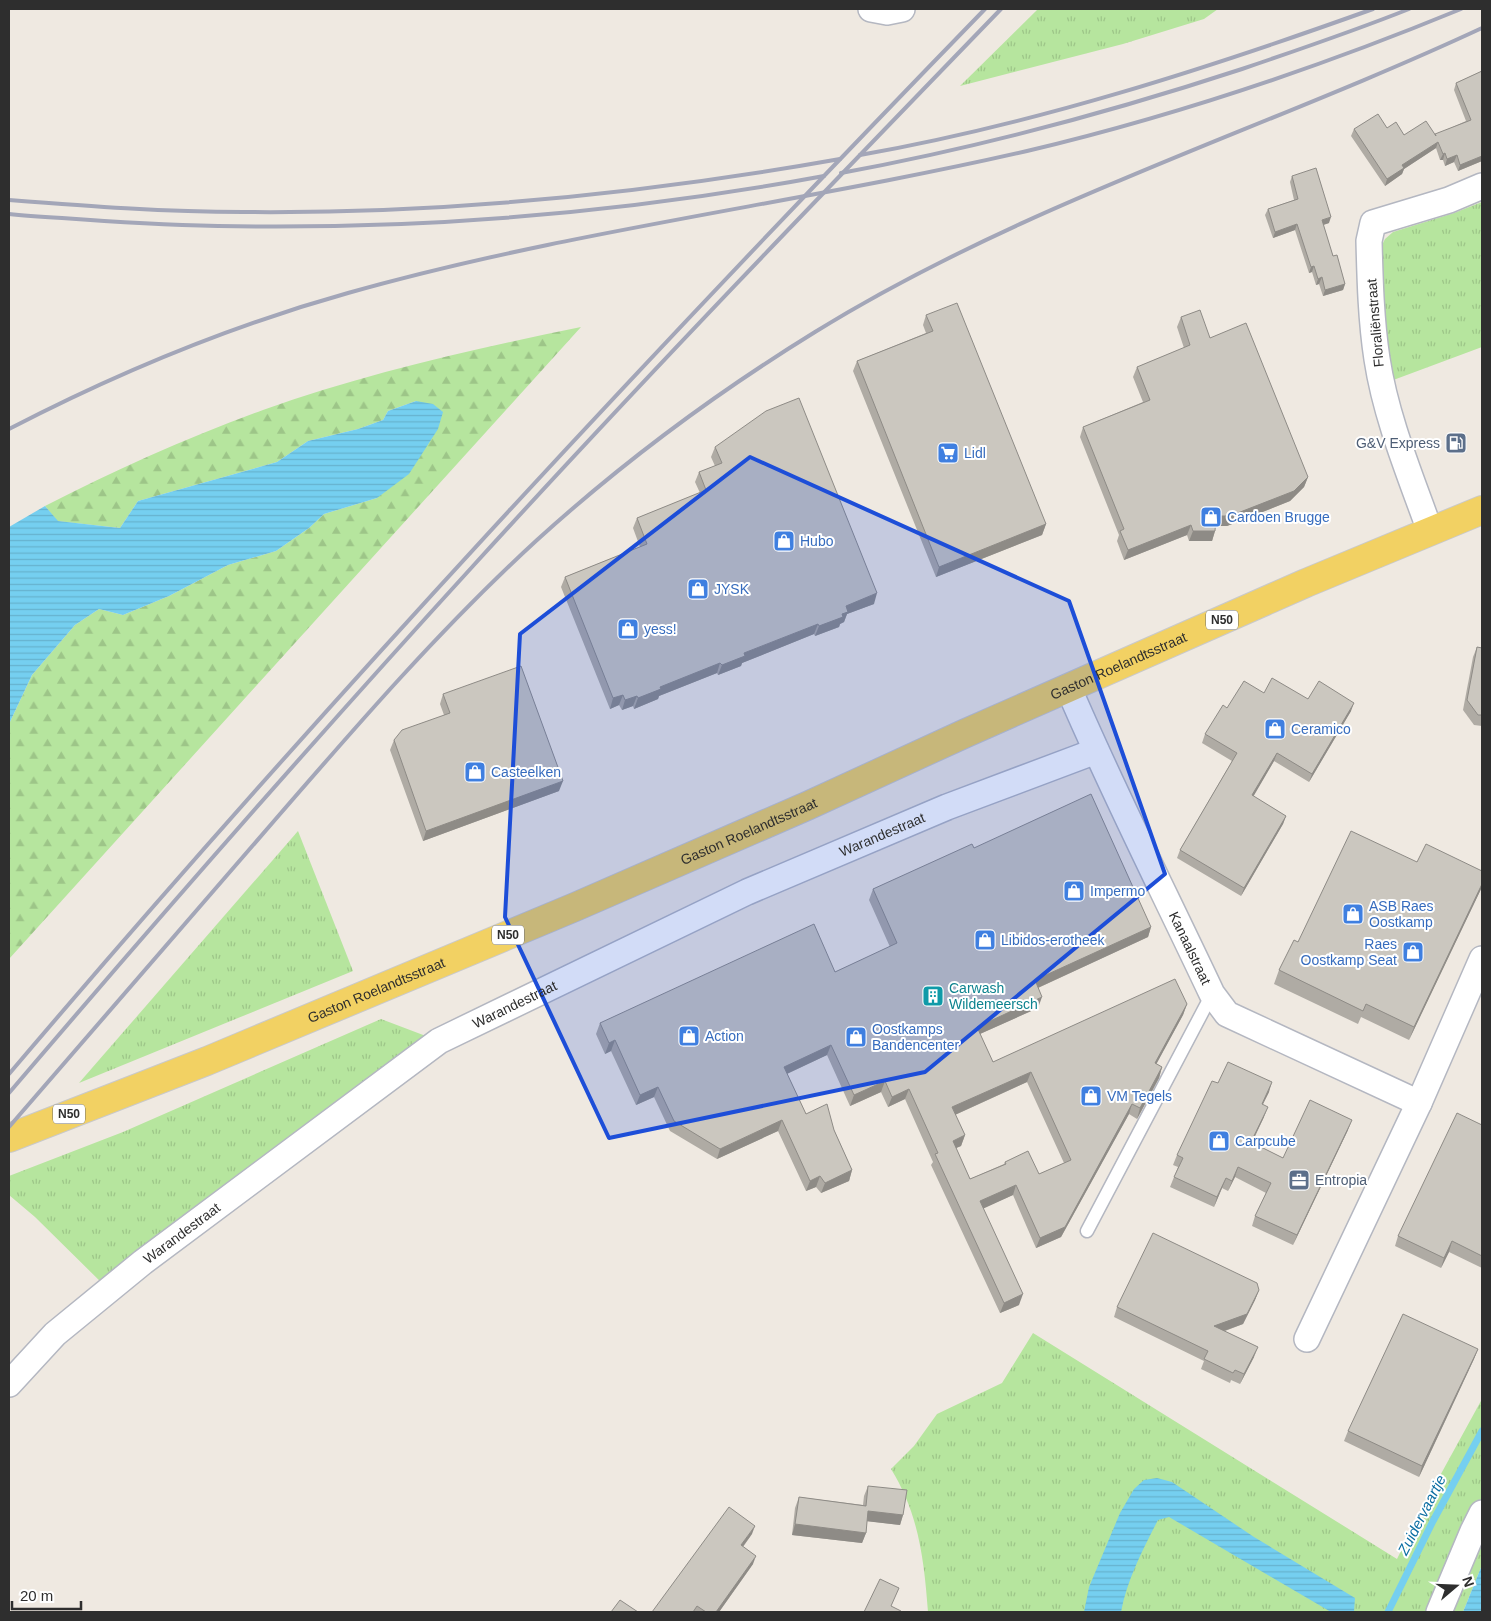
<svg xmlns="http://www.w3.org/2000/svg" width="1491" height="1621" font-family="Arial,sans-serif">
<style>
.grass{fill:url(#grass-tufts)}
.forest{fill:url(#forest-firs)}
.water{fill:url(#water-rules)}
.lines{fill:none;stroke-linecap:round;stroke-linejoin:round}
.stream{stroke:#75cff0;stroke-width:7}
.service-casing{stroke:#b4b7c1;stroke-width:15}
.minor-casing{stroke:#b4b7c1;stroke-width:28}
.primary-casing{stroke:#c9c9c9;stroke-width:30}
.service{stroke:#fff;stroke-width:12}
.minor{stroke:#fff;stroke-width:25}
.primary{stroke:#f2d163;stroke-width:28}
.rail{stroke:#a3a6b8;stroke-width:4}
.wall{fill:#afaba4;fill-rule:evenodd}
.shaded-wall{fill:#8e8b86}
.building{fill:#cbc7bf;stroke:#8e8b86;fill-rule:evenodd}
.marked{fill:#1d4ed8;fill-opacity:0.2;stroke:#1d4ed8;stroke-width:4;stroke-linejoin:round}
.labels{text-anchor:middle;stroke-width:4;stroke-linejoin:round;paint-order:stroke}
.shield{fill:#fff;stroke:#6d6d6d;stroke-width:1}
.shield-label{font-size:12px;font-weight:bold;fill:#2e2e2e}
.street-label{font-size:14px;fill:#2e2e2e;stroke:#fff}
.service-label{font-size:14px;fill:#4e5e75;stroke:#fff;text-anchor:end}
.shop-label{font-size:14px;fill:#366cbe;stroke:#fff;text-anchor:start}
.culture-label{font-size:14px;fill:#0d838f;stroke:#fff;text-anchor:start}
.water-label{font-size:15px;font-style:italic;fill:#0d6fa3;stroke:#fff}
</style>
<defs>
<pattern id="grass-tufts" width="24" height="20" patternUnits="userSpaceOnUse" patternTransform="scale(1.25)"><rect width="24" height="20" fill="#b6e59e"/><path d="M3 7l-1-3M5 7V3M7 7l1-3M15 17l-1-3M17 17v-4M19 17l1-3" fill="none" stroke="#9dc588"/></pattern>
<pattern id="forest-firs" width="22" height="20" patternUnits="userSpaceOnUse" patternTransform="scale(1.25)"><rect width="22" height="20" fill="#b6e59e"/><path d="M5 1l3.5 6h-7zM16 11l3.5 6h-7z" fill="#9dc588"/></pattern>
<pattern id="water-rules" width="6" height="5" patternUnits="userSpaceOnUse" patternTransform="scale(1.25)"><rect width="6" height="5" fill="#75cff0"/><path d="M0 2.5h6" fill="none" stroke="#66b2ce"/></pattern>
</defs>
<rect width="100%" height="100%" fill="#efe9e1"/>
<g class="grass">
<path d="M1038 9H1218L1204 19 1123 44 960 86Z"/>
<path d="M1482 202V347L1388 382 1381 287 1382 245 1385 239 1393 232 1454 213Z"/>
<path d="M298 831 353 971 79 1083Z"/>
<path d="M381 1019 439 1041 109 1290 35 1217 9 1195V1176L123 1132Z"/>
<path d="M1033 1333 1397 1559 1419 1514 1482 1399V1565L1463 1612H928C924 1560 919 1514 891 1469L914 1446 937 1414 1002 1383Z"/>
</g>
<path class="forest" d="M581 327 9 959V724L32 675 75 625 99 609 123 615 169 596 228 565 276 551 309 528 324 514 377 498 416 401 388 411 383 420 358 429 308 441 277 462 138 501 120 528 57 521 45 506C116 470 188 437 263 410 366 373 474 349 581 327Z"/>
<g class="water">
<path d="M416 401 433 404 443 412 438 429 409 474 377 498 324 514 309 528 276 551 228 565 169 596 123 615 99 609 75 625 32 675 9 724V527L45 506 58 521 120 528 138 501 277 462 308 441 358 429 383 420 388 411Z"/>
<path d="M1157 1478 1172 1482 1254 1537 1355 1598 1354 1612H1331L1169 1517 1158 1520C1143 1549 1127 1580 1121 1612H1084L1089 1587 1120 1513 1134 1489 1144 1480Z"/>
<path d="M1482 1565V1612H1463Z"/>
</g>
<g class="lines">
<path class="stream" d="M1388 1612 1433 1521 1482 1431"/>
<g class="service-casing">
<path id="service" d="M1087 1231 1212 994"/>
</g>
<g class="minor-casing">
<g id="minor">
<path d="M871 9 887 12 902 9"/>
<path d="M1430 531C1410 475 1386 418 1377 359 1371 320 1370 280 1369 241L1373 223 1449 200 1482 186"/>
<path id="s1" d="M1069 689C1113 792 1164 892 1212 994L1227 1014 1419 1103 1307 1339"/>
<path d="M1419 1103 1482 959"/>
<path id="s2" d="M9 1384 55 1334 143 1262 439 1041 747 892 947 807 1096 751"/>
<path d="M1439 1612 1473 1531 1482 1513"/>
</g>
</g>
<g class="primary-casing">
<g id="primary">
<path id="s3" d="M9 1138 207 1061 575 907 807 806 966 733 1306 583 1482 510"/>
</g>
</g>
<use href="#service" class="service"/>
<use href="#minor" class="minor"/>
<use href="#primary" class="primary"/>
<g class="rail">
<path d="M860 155C1035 124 1206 69 1373 9"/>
<path d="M841 173C977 148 1111 112 1242 69 1298 50 1354 31 1409 9"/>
<path d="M9 200C87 206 165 212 243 212 443 214 643 194 840 159"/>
<path d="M9 214C26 216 44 217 62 218 114 222 166 225 218 226 421 230 624 213 824 176"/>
<path d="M9 429C117 373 230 326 348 293 571 230 801 203 1027 151 1175 116 1320 67 1461 9"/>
<path d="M9 1074C321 707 649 355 985 9"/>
<path d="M9 1093C161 915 315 739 473 566 645 377 823 193 1001 9"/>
<path d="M9 1127C97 1025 185 923 274 821 358 724 442 627 537 540 623 462 716 393 815 332 1024 203 1261 131 1482 28"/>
</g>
</g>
<g class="wall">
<path d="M1482 71V161L1458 171 1454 162 1445 166 1443 160H1440L1436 148 1404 169 1402 174 1385 186 1351 136 1354 129 1387 128 1404 135H1435L1466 121 1454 90 1456 83Z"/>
<path d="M1292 176 1329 223 1323 225 1333 256 1345 284 1343 290 1323 296 1319 284 1316 285 1312 272 1309 273 1295 230 1273 238 1265 215 1268 209 1294 200 1290 182Z"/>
<path d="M926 315 1046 524 1042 535 936 577 853 371 857 361 926 333 923 325Z"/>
<path d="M1181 317 1210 338 1308 477 1304 487 1290 501 1227 526H1215V531L1212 541H1189L1187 535 1124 560 1117 541 1119 535 1080 437 1083 427 1143 402 1133 377 1137 367 1184 348 1177 327Z"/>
<path d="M715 447 874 604 847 614 844 622 840 624 839 627 815 636 814 634 742 663 741 666 718 675 717 673 659 696 658 699 634 709 633 706 622 710 619 705 610 709 561 587 565 577 640 547 633 528 637 518 700 493 695 482 699 472 715 466 711 457Z"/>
<path d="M1477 647 1482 648V726L1474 725 1463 710 1473 657Z"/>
<path d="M1264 693 1308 699 1351 711 1309 782 1274 761 1253 796 1286 816 1283 824 1241 896 1177 858 1180 850 1232 761 1202 743 1205 734 1227 708Z"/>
<path d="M443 694 559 791 423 841 390 750 394 740 444 715 440 704Z"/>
<path d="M974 848 1151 927 1148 937 1038 988V1008L980 1034 993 1062 1187 1004 1183 1015 1156 1064 1162 1067 1159 1078 1137 1119 1129 1114 1061 1237 1036 1248 1013 1195 983 1208 1019 1305 1000 1313 931 1165 933 1162 905 1099 888 1107 881 1092 850 1106 827 1055 787 1074 806 1114 834 1130 852 1170 849 1181 821 1193 816 1187 806 1191 778 1131 717 1159 670 1131 654 1097 636 1105 611 1051 605 1054 596 1034 600 1023 835 972 890 947 869 900 873 889ZM1027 1082 1064 1163 1039 1174 1005 1162 1004 1164 970 1179 956 1148 961 1146 965 1135 955 1115Z"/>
<path d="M1417 862 1482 871V887L1409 1040 1361 1017 1358 1024 1274 984 1279 970 1298 942Z"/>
<path d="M1218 1083 1269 1092 1263 1104 1264 1117 1252 1143 1283 1158 1348 1130 1293 1245 1252 1226 1255 1216 1266 1193 1235 1177 1228 1191 1222 1188 1214 1207 1170 1187 1178 1167 1173 1165 1177 1155Z"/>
<path d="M1482 1125V1268L1449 1252 1441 1268 1395 1246 1398 1236Z"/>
<path d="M1259 1290 1255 1300 1243 1324 1225 1331 1254 1357 1240 1384 1231 1380 1230 1383 1201 1369 1204 1361 1114 1317 1117 1307Z"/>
<path d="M1478 1349 1474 1359 1419 1477 1344 1441 1348 1431Z"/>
<path d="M868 1486 903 1515 900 1525 867 1521 866 1533 862 1543 792 1535 795 1508 799 1497 863 1505 864 1496Z"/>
<path d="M752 1534 743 1547 753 1564 719 1612H652Z"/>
</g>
<g class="shaded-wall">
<path d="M1438 142 1436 148 1404 169 1402 174 1385 186 1387 179 1402 165Z"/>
<path d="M1445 153 1443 160H1440L1443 154Z"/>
<path d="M1457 155 1454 162 1445 166 1447 159Z"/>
<path d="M1482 156V161L1458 171 1460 165Z"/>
<path d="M1331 217 1329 223 1320 226 1322 220Z"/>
<path d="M1297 224 1295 230 1273 238 1275 232Z"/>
<path d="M1314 266 1312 272 1309 273 1311 267Z"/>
<path d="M1322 277 1319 284 1316 285 1318 279Z"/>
<path d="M1345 284 1343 290 1323 296 1325 290Z"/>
<path d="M1308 477 1304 487 1290 501 1227 526H1212L1216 516Z"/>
<path d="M1046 524 1042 535 936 577 939 567Z"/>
<path d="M1191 525 1187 535 1124 560 1128 550Z"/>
<path d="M1193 531H1215L1212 541H1189Z"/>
<path d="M877 593 874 604 847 614 844 622 840 624 839 627 815 636 819 626 846 606Z"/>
<path d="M818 624 814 634 742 663 741 666 718 675 722 665 744 653Z"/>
<path d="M720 663 717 673 659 696 658 699 634 709 638 698 660 687Z"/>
<path d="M623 695 619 705 610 709 613 698Z"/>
<path d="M637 696 633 706 622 710 625 700Z"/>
<path d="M1354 703 1351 711 1309 782 1312 774Z"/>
<path d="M1277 753 1274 761 1249 804 1252 795Z"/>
<path d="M563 781 559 791 423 841 426 831Z"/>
<path d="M1286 816 1283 824 1241 896 1244 888Z"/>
<path d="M1482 884V887L1409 1040 1414 1027Z"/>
<path d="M1151 927 1148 937 1031 991 1035 980Z"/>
<path d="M1042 997 1038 1008 973 1037 977 1027Z"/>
<path d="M1187 1004 1183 1015 1151 1074 1155 1063Z"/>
<path d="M615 1040 611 1051 605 1054 609 1043Z"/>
<path d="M831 1045 827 1055 780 1077 784 1067Z"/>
<path d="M1162 1067 1159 1078 1137 1119 1140 1108Z"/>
<path d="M1031 1072 1027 1082 948 1118 952 1107Z"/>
<path d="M885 1081 881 1092 850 1106 854 1095Z"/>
<path d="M1272 1082 1269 1092 1258 1114 1262 1104Z"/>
<path d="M658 1087 654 1097 636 1105 640 1095Z"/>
<path d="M909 1089 905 1099 888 1107 892 1097Z"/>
<path d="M1132 1104 1129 1114 1061 1237 1036 1248 1040 1238Z"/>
<path d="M1268 1107 1264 1117 1247 1152 1251 1142Z"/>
<path d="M782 1120 778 1131 717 1159 720 1149Z"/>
<path d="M1352 1120 1348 1130 1293 1245 1297 1235Z"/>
<path d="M965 1135 961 1146 949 1151 953 1141Z"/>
<path d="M1238 1167 1235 1177 1228 1191 1232 1181Z"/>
<path d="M852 1170 849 1181 821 1193 825 1183Z"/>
<path d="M820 1176 816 1187 806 1191 810 1181Z"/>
<path d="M1226 1178 1222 1188 1214 1207 1217 1197Z"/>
<path d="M1016 1185 1013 1195 976 1212 980 1201Z"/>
<path d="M1452 1241 1449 1252 1441 1268 1444 1258Z"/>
<path d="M1259 1290 1255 1300 1243 1324 1210 1336 1214 1326Z"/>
<path d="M1023 1294 1019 1305 1000 1313 1004 1303Z"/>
<path d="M1258 1347 1254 1357 1240 1384 1244 1374Z"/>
<path d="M1478 1349 1474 1359 1419 1477 1422 1466Z"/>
<path d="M868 1511 903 1515 900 1525 865 1521Z"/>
<path d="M795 1524 866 1533 862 1543 792 1535Z"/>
<path d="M755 1526 752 1534 738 1553 741 1545Z"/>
<path d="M756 1556 753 1564 719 1612H716Z"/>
</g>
<g class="building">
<path d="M1482 71V156L1460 165 1457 155 1447 159 1445 153 1443 154 1438 142 1402 165 1404 168 1387 179 1354 129 1378 114 1387 128 1396 122 1404 135 1426 121 1436 136 1435 134 1471 120 1456 83Z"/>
<path d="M1316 168 1331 217 1322 220 1333 256 1337 255 1345 284 1325 290 1322 277 1318 279 1314 266 1311 267 1297 224 1275 232 1268 209 1298 199 1292 176Z"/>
<path d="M957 303 1046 524 939 567 857 361 933 331 926 315Z"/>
<path d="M1200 310 1210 338 1246 323 1308 477 1294 491 1230 516H1216L1215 531H1193L1191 525 1128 550 1120 531 1124 529 1083 427 1150 400 1137 367 1190 345 1181 317Z"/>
<path d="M799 398 877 593 846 606 848 612 842 614 843 617 819 626 818 624 744 653 745 656 722 665 720 663 660 687 661 689 638 698 637 696 625 700 623 695 613 698 565 577 647 544 637 518 706 490 699 472 722 463 715 447 766 411Z"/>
<path d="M1477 647 1482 648V715H1478L1467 700Z"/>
<path d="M521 666 563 781 426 831 394 740 402 730 450 713 443 694Z"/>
<path d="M1272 678 1308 699 1319 681 1354 703 1312 774 1277 753 1252 795 1286 816 1244 888 1180 850 1237 753 1205 734 1223 705 1227 708 1244 681 1264 693Z"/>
<path d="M1091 794 1151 927 1035 980 1042 997 977 1027 993 1062 1175 979 1187 1004 1155 1063 1162 1067 1140 1108 1132 1104 1065 1227 1040 1238 1016 1185 980 1201 1023 1294 1004 1303 935 1154 938 1153 909 1089 892 1097 885 1081 854 1095 831 1045 784 1067 806 1114 827 1104 834 1130 852 1170 825 1183 820 1176 810 1181 782 1120 720 1149 674 1121 658 1087 640 1095 615 1040 609 1043 600 1023 814 924 835 972 897 943 873 889 972 844 974 848ZM1031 1072 1071 1160 1039 1174 1028 1151 1005 1162 1006 1164 970 1179 953 1141 965 1135 952 1107Z"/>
<path d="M1351 831 1417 862 1426 844 1482 871V884L1414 1027 1366 1004 1363 1011 1279 970 1294 940 1298 942Z"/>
<path d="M1228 1062 1272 1082 1262 1104 1268 1107 1251 1142 1283 1158 1310 1100 1352 1120 1297 1235 1255 1216 1271 1183 1238 1167 1232 1181 1226 1178 1217 1197 1174 1177 1183 1158 1177 1155 1212 1081 1218 1083Z"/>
<path d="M1457 1113 1482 1125V1256L1452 1241 1444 1258 1398 1236Z"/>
<path d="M1153 1233 1257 1283 1259 1290 1247 1314 1214 1326 1258 1347 1244 1374 1235 1370 1233 1373 1204 1359 1208 1351 1117 1307Z"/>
<path d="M1403 1314 1478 1349 1422 1466 1348 1431Z"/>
<path d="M868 1486 907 1490 903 1515 868 1511 866 1533 795 1524 799 1497 866 1506Z"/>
<path d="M729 1507 755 1526 741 1545 756 1556 716 1612H706L697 1606 693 1612H652Z"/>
<path d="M880 1579 899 1588 891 1606 901 1611V1612H864Z"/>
<path d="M620 1600 638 1612H611Z"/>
</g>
<path class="marked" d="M750 457 1069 601 1165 874 925 1072 609 1138 505 917 520 634Z"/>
<defs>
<g id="fuel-square" transform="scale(1.125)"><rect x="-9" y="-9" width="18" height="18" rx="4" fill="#5c6f8a" stroke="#fff"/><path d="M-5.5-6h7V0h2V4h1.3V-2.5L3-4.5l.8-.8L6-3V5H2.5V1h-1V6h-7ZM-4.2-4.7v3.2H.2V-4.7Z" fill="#fff"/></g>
<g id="supermarket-square" transform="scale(1.125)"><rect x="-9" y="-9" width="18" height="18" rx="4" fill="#3f7fe0" stroke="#fff"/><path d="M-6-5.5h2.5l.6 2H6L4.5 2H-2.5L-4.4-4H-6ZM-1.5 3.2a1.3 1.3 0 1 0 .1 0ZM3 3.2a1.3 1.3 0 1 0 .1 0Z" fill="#fff"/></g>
<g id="shop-square" transform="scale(1.125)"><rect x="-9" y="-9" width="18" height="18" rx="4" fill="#3f7fe0" stroke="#fff"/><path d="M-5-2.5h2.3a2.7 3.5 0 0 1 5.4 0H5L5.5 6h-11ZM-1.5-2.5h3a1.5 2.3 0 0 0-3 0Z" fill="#fff"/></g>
<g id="building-square" transform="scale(1.125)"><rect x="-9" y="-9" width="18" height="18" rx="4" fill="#0f9aa8" stroke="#fff"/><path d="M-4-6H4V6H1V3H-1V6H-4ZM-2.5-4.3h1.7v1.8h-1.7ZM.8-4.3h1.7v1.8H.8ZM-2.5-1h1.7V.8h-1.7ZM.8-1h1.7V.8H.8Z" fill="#fff"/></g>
<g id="office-square" transform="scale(1.125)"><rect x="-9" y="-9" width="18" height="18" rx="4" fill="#5c6f8a" stroke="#fff"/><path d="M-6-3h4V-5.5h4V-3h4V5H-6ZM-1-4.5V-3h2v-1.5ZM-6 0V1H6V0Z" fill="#fff"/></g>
</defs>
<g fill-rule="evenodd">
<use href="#fuel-square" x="1456" y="443"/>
<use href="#supermarket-square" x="948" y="453"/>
<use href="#shop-square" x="1211" y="517"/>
<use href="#shop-square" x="784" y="541"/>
<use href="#shop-square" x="698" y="589"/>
<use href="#shop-square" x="628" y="629"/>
<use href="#shop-square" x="1275" y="729"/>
<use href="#shop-square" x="475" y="772"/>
<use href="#shop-square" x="1074" y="891"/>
<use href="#shop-square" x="1353" y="914"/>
<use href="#shop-square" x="985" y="940"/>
<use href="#shop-square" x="1413" y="952"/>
<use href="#building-square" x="933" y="996"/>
<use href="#shop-square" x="689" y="1036"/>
<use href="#shop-square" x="856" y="1037"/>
<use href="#shop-square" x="1091" y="1096"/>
<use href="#shop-square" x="1219" y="1141"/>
<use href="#office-square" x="1299" y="1180"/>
</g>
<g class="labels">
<g class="shield">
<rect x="1206" y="610.5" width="32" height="19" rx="4"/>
<rect x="492" y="925.5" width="32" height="19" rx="4"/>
<rect x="53" y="1104.5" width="32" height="19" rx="4"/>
</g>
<g class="shield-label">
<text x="1222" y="624">N50</text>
<text x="508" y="939">N50</text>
<text x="69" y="1118">N50</text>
</g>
<g class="street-label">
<text transform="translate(1375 323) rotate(-95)" y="5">Floraliënstraat</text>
<text dy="5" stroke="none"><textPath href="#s3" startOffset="1206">Gaston Roelandtsstraat</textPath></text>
<text dy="5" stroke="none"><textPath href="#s3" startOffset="801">Gaston Roelandtsstraat</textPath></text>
<text dy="5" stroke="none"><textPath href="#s2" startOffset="1040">Warandestraat</textPath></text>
<text dy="5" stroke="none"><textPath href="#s1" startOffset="286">Kanaalstraat</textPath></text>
<text dy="5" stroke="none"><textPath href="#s3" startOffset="396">Gaston Roelandtsstraat</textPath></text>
<text dy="5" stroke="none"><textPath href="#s2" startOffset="635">Warandestraat</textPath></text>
<text dy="5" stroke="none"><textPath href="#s2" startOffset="230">Warandestraat</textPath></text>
</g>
<g class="service-label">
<text x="1440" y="448">G&amp;V Express</text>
<text x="1315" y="1185" text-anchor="start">Entropia</text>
</g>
<g class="shop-label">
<text x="964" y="458">Lidl</text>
<text x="1227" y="522">Cardoen Brugge</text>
<text x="800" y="546">Hubo</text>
<text x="714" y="594">JYSK</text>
<text x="644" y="634">yess!</text>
<text x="1291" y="734">Ceramico</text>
<text x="491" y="777">Casteelken</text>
<text x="1090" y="896">Impermo</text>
<text x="1369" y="911">ASB Raes<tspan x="1369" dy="16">Oostkamp</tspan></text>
<text x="1001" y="945">Libidos-erotheek</text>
<text x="1397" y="949" text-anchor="end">Raes<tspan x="1397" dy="16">Oostkamp Seat</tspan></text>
<text x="872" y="1034">Oostkamps<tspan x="872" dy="16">Bandencenter</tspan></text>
<text x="705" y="1041">Action</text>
<text x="1107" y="1101">VM Tegels</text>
<text x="1235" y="1146">Carpcube</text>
</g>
<g class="culture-label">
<text x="949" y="993">Carwash<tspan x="949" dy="16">Wildemeersch</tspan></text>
</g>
<g class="water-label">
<text transform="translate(1422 1515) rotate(-63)" y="5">Zuidervaartje</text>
</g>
</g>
<rect width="1491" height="1621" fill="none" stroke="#2e2e2e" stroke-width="20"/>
<g transform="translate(1456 1586) rotate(71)" stroke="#ffffff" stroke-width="4" paint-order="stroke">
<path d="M0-4L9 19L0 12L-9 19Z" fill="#2e2e2e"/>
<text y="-8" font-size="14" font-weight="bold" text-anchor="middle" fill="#2e2e2e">N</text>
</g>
<path d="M12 1601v8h69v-8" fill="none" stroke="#2e2e2e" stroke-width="2.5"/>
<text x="20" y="1601" font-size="15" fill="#2e2e2e" stroke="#ffffff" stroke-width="4" paint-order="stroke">20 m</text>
</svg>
